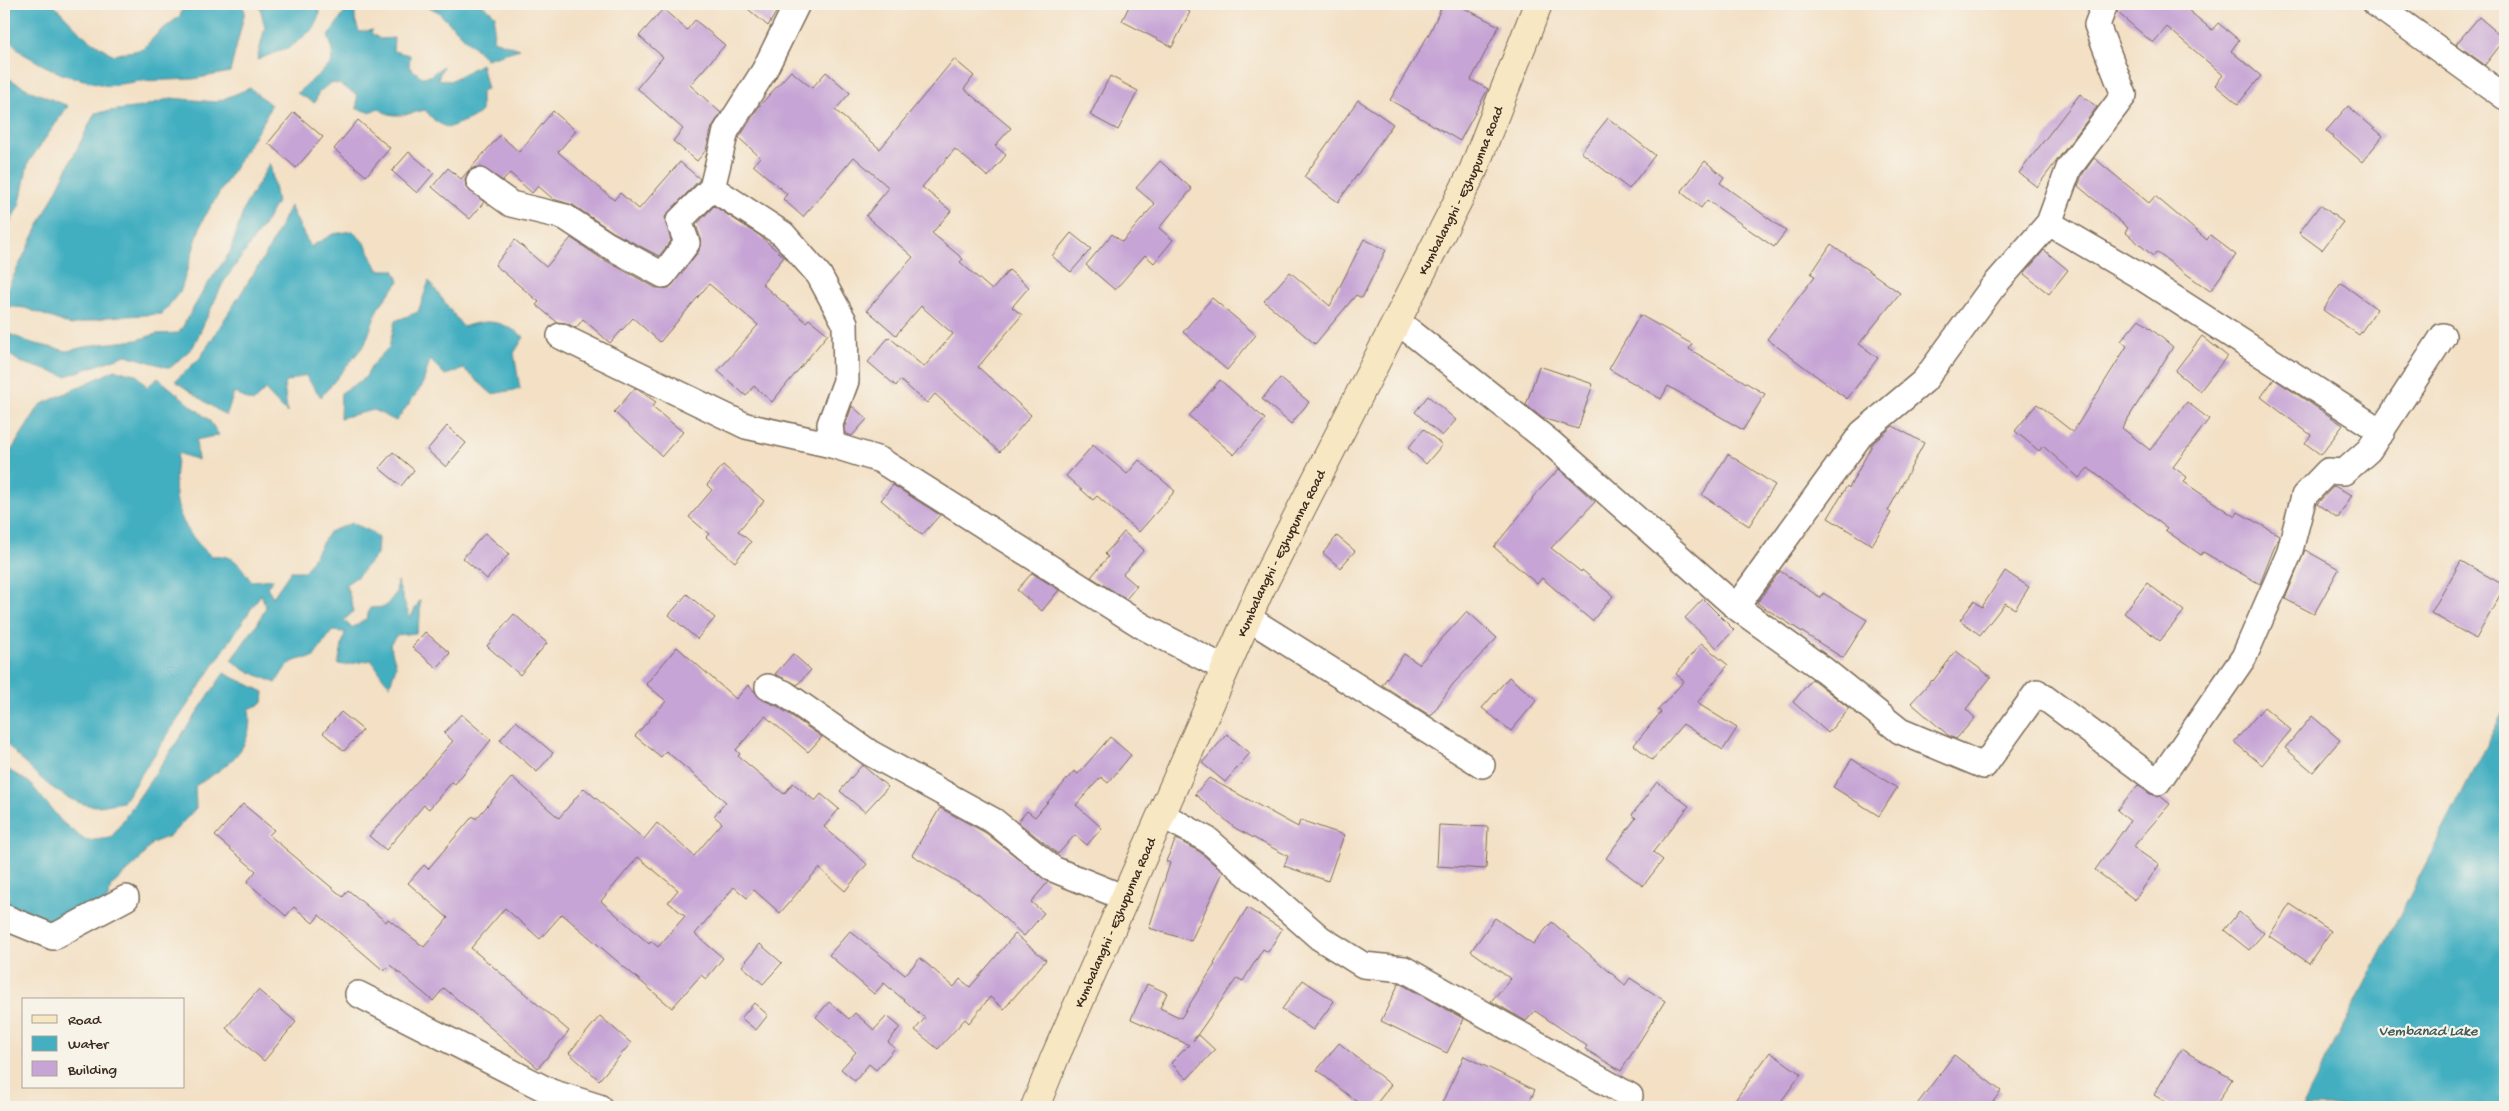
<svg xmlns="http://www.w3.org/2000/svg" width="2509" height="1111" font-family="'Gochi Hand',sans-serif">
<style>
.water{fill:#43afc1;stroke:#3f6c70}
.building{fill:#c6a4d5;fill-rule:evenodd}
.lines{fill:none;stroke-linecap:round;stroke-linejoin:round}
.minor-casing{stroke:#7b6a58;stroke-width:28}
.secondary-casing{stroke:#7b6a58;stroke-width:30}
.minor{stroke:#fff;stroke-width:25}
.secondary{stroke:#f8e7c3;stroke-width:28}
.labels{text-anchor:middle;stroke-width:4.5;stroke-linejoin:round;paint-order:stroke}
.street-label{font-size:14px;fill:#3b2a1e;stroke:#f7f3e8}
.water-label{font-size:15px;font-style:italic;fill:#3e5957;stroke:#f7f3e8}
</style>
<rect width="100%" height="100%" fill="#f7f3e8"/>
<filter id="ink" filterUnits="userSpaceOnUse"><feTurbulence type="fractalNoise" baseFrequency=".02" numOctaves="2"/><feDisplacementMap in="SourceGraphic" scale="10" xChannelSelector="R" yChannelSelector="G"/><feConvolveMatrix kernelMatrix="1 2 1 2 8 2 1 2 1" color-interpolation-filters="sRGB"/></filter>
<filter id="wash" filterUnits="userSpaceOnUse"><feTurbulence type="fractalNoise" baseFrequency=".0096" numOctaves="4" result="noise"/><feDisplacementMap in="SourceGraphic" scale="20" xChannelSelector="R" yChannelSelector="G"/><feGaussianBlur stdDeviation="1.12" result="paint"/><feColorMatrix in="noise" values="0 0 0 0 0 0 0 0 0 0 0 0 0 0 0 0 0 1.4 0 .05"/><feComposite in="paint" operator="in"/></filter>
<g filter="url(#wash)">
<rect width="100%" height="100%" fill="#f3e0c5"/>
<g class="water">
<path d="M4 4H53L83 35 113 55 143 49 159 32 180 16 184 4H241L245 11 230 72 193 79 140 81 108 86 64 75 43 65 22 53 4 33Z"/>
<path d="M259 4H314L320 13 314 28 292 46 257 60 265 27Z"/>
<path d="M347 4H355V19L359 32 373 30 371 33 380 39 394 38 393 51 410 55 409 67 422 77 430 76 443 66 438 79 450 81 481 64 487 89 481 91V111C473 120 460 122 448 128L435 121 425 110C408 114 392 120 378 108L370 112 357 109V95L339 84 330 83 318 93 315 103 297 93 331 64 333 50 328 36 348 8Z"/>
<path d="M420 4H482L495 15 493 40 520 49 486 59 437 11Z"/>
<path d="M4 76 31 91 68 106 28 163 20 203 4 235Z"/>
<path d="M250 88 271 105 265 119 202 221 181 290 162 314 108 317 71 325 25 308 4 306V295L95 113 141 107 171 98 216 102Z"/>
<path d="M270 163 277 202 265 223 223 283 193 347 170 368 126 355 66 376 20 362 4 351V332L32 343 67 351 93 345 137 340 156 334 179 333 205 288 230 252 245 206Z"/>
<path d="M290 206 310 247 333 234 353 231 366 245 378 270H394L399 281 378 308 365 344 321 397 305 375 284 383 287 413 265 390 253 402 234 393 226 416 175 381 200 358 269 249Z"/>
<path d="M429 281 463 327C489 318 502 321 524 337L514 353 520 389 492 394 464 369 445 375 430 360 422 386 396 421 374 410 340 418 341 393 365 378 373 364 389 347 395 321 418 312Z"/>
<path d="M115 370 136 374 147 387 158 378 209 420 219 435 196 440 198 460 178 453C171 498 176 525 211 556 235 554 238 563 251 581L274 579 267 587 273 597 291 571H305L329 532 352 523 370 531 378 538 377 554 358 576 346 584 354 611 344 620 352 628 367 618 370 608 385 607 396 593 397 581 410 618 420 600V618L416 633 397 635 390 644 396 666 390 685C381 678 379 669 371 660L345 665 338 664 345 632 332 631 313 658C291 658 286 665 276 683L243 669 231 660 258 623 266 607 261 594 123 802C114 803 104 806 96 806 62 805 27 766 5 742L4 462 40 405Z"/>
<path d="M224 673 264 692 263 703 249 709C255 750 226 767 195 786L196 808 170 836 152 843 138 862 111 886 106 905 96 920 47 925 4 908V767L30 783 62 822 86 841 111 838Z"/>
<path d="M2505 708V1107H2302Z"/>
</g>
<g id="blocks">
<g class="building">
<path d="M742 4H781L768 26Z"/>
<path d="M1130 4H1175L1190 12 1172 47 1122 21Z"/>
<path d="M1443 4H1456L1499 26 1471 80 1488 89 1460 141 1390 100 1430 32Z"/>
<path d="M2119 4H2181L2212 30 2218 23 2239 40 2231 51 2261 76 2238 104 2215 85 2223 75 2167 27 2153 43 2117 12Z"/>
<path d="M663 9 687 30 695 20 725 45 690 85 721 113 712 127 706 150 697 161 673 141 683 129 637 88 663 57 639 36Z"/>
<path d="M2479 17 2505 39 2485 65 2456 44Z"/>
<path d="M954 59 974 76 964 89 1011 128 995 146 1006 155 988 177 955 149 922 187 951 211 932 233 963 259 960 262 992 290 1009 270 1029 287 1012 307 1022 315 978 367 1031 415 1000 452 935 394 927 403 900 380 896 386 868 362 889 337 924 367 953 334 921 306 896 335 867 310 913 257 866 216 889 188 887 186 854 157 803 217 783 199 787 194 753 165 760 157 739 138 760 105 791 71 812 88 826 72 850 93 835 110 880 149Z"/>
<path d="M1110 76 1138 91 1118 130 1090 115Z"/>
<path d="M2080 94 2097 107 2037 187 2019 173Z"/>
<path d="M1358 100 1393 124 1338 202 1304 177Z"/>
<path d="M2348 106 2383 136 2362 162 2326 131Z"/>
<path d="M553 111 576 131 558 152 614 200 620 193 639 209 680 162 700 179 665 217 671 241 659 256 613 232 573 205 553 199 538 186 532 193 510 173 503 181 481 167 474 168 468 172 465 180 466 187 484 202 470 219 432 187 448 168 461 179 500 135 519 152Z"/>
<path d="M294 112 323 137 296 168 268 143Z"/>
<path d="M1608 118 1655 155 1629 189 1581 152Z"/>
<path d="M358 120 390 148 366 176 334 149Z"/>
<path d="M409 152 434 173 417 193 392 171Z"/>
<path d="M2094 158 2149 203 2155 196 2207 240 2210 235 2236 255 2210 291 2156 252 2153 256 2125 232 2128 228 2078 186 2082 175Z"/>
<path d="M1160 161 1192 189 1159 228 1173 240 1154 263 1145 255 1115 290 1086 265 1112 234 1122 242 1155 204 1136 188Z"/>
<path d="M1705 161 1724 177 1720 183 1786 231 1774 247 1707 200 1701 208 1681 192Z"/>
<path d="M2320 205 2343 222 2322 250 2299 233Z"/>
<path d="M714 206 759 235 784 257 762 284 806 322 809 319 828 334 772 402 754 386 746 396 718 371 758 325 709 284 660 342 633 318 610 343 583 319 576 328 566 323 557 322 536 305 539 302 495 265 515 240 546 267 571 238 599 257 656 288H669L699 251 701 239 696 225Z"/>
<path d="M1071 233 1091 249 1071 272 1052 256Z"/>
<path d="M1364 239 1386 250 1362 298 1356 295 1315 344 1264 301 1290 272 1330 306Z"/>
<path d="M1831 244 1900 293 1859 344 1878 358 1847 399 1767 339 1815 276 1811 274Z"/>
<path d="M2044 250 2068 270 2049 294 2024 274Z"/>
<path d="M2341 283 2377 309 2359 335 2323 310Z"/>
<path d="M1212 298 1256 335 1227 370 1183 332Z"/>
<path d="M1640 315 1692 344 1689 349 1765 394 1743 430 1668 386 1661 399 1609 369Z"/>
<path d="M2139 319 2173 347 2122 428 2150 450 2187 402 2209 419 2173 467 2187 477 2184 482 2235 517 2238 512 2279 535 2260 584 2203 552 2201 555 2165 530 2167 528 2088 468 2079 478 2043 446 2039 451 2015 431 2037 404 2073 432 2127 346 2121 341Z"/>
<path d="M2202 336 2227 356 2200 391 2175 371Z"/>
<path d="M1539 366 1593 384 1578 429 1542 418 1526 405Z"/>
<path d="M1280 378 1309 402 1291 424 1262 399Z"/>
<path d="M2274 379 2343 425 2321 455 2305 443 2311 435 2261 397Z"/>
<path d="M1220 380 1265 419 1234 455 1189 416Z"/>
<path d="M635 388 656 402 652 407 683 432 662 456 614 412Z"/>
<path d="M1428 396 1456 420 1442 436 1415 412Z"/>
<path d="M852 406 867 419 852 436 845 433V426Z"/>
<path d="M447 426 466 443 446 467 427 450Z"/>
<path d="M1893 426 1924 443 1888 511 1891 513 1872 545 1828 518 1847 486 1849 488 1873 443Z"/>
<path d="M1424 429 1442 445 1426 464 1408 448Z"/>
<path d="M1093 445 1127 474 1139 460 1175 491 1139 532 1097 496 1093 500 1066 476Z"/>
<path d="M393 452 414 470 401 486 379 468Z"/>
<path d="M1728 454 1775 485 1749 526 1702 495Z"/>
<path d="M723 465 764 501 738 531 751 542 735 562 706 537 709 534 689 517 712 490 707 485Z"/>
<path d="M1559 469 1595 502 1551 548 1581 572 1582 570 1613 596 1592 621 1542 578 1537 584 1494 547 1533 499 1532 498Z"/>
<path d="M893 485 940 515 922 535 881 500Z"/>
<path d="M2334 486 2352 495 2338 518 2317 504Z"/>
<path d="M1124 532 1144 550 1123 574 1137 586 1126 599 1091 577 1108 557 1105 554Z"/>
<path d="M485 533 509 554 487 579 463 558Z"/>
<path d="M1337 536 1355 551 1340 568 1323 553Z"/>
<path d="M2305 550 2339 569 2314 614 2285 599Z"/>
<path d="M2461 561 2505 586 2476 639 2431 613Z"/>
<path d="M1780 571 1821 598 1823 593 1867 620 1843 658 1757 603Z"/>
<path d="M2005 571 2029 587 2015 609 2005 603 1980 635 1960 620 1974 601 1982 607Z"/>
<path d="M1032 573 1059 590 1042 611 1017 590Z"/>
<path d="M2147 583 2184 611 2160 641 2124 613Z"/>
<path d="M687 594 715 618 697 639 669 615Z"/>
<path d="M1703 599 1734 630 1717 648 1685 618Z"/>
<path d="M1467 611 1497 638 1453 684 1431 716 1382 685 1404 654 1419 664Z"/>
<path d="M514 614 547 643 520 675 487 646Z"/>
<path d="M425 632 450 653 437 668 412 647Z"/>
<path d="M1701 643 1728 665 1697 703 1737 728 1723 750 1683 724 1652 760 1634 745 1661 712 1658 710 1684 681 1676 674Z"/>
<path d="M677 647 736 699 748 685 763 700 777 706 822 737 808 752 765 716 736 750 740 754 738 756 784 794 793 783 815 801 821 794 839 809 824 827 867 864 845 891 819 868 780 913 754 890 747 898 734 887 695 934 723 958 706 979 701 975 672 1008 562 914 540 939 505 908 471 948 569 1031 538 1068 444 988 433 1001 390 965 384 971 319 915 313 923 294 907 286 916 247 882 256 871 215 836 243 804 274 830 269 835 343 897 348 890 386 922 388 919 424 947 448 918 408 883 424 865 428 869 473 816 476 819 512 777 559 818 584 788 644 839 657 823 694 856 722 823 714 816 726 802 666 751 661 757 635 736 666 701 646 684ZM638 857 678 890 668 902 685 916 658 947 651 941 649 944 601 901Z"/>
<path d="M1956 651 1991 677 1966 709 1975 718 1956 739 1948 735 1911 703 1932 680 1933 681Z"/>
<path d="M793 654 811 670 797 685 775 674Z"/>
<path d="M1509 677 1537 700 1511 731 1482 708Z"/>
<path d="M1812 679 1849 708 1828 733 1793 702Z"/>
<path d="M2264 707 2291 730 2262 765 2234 742Z"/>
<path d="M341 712 363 730 344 751 323 733Z"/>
<path d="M461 714 491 740 455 784 452 782 429 809 424 805 386 850 369 836 453 741 444 733Z"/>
<path d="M2312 716 2340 740 2313 772 2285 748Z"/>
<path d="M516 721 553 753 537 772 500 740Z"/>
<path d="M1227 734 1250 753 1225 782 1202 763Z"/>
<path d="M1110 737 1131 755 1108 783 1101 777 1076 805 1102 828 1087 845 1075 835 1058 854 1018 822 1027 811 1035 817 1074 771 1078 774Z"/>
<path d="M1852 759 1897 788 1879 816 1833 787Z"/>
<path d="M862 765 888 787 865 812 840 791Z"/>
<path d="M1209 778 1298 827 1300 820 1344 835 1328 881 1284 866 1288 856 1235 828 1195 794Z"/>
<path d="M1657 782 1689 806 1653 852 1663 860 1643 886 1606 858 1636 818 1632 815Z"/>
<path d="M2138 785 2150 794 2160 796 2170 804 2133 847 2159 865 2135 900 2095 870 2130 821 2117 810Z"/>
<path d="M940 808 986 833 1048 882 1031 902 1044 913 1024 936 979 895 912 855Z"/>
<path d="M1439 825 1488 827 1486 869 1437 866Z"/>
<path d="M1176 839 1200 852 1223 872 1191 941 1149 928 1170 863 1166 861Z"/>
<path d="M2290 904 2331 931 2309 963 2269 936Z"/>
<path d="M1247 908 1282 929 1268 952 1263 949 1243 981 1237 978 1193 1041 1199 1035 1215 1050 1187 1079 1171 1063 1189 1045 1131 1019 1147 984 1167 993 1160 1008 1181 1018 1215 964 1214 963Z"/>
<path d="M2239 912 2264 933 2249 950 2224 930Z"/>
<path d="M1495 918 1533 944 1552 922 1625 985 1630 978 1665 1001 1621 1071 1585 1049 1587 1046 1535 1011 1526 1021 1491 1001 1511 979 1471 951Z"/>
<path d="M850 931 905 975 920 958 954 987 960 979 970 987 1015 934 1046 960 1004 1009 990 997 969 1023 965 1019 938 1049 915 1030 925 1018 884 983 874 994 829 955Z"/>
<path d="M760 944 782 963 763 984 742 966Z"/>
<path d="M1303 980 1334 1001 1313 1030 1282 1009Z"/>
<path d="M1399 983 1464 1019 1447 1053 1381 1021Z"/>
<path d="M258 990 296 1022 264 1061 226 1028Z"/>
<path d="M829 1002 849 1019 855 1013 874 1030 887 1016 900 1027 888 1042 895 1048 876 1070 869 1064 855 1081 841 1069 856 1052 816 1017Z"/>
<path d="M754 1003 768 1015 756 1030 741 1018Z"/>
<path d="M600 1016 631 1043 599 1080 569 1053Z"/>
<path d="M1339 1043 1391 1085 1374 1107H1363L1317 1070Z"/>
<path d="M2181 1049 2232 1079 2215 1107H2174L2154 1095Z"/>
<path d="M1770 1052 1801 1074 1777 1107H1730Z"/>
<path d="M1954 1055 2001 1091 1989 1107H1915Z"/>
<path d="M1464 1056 1535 1090 1527 1107H1440Z"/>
</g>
</g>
</g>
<g filter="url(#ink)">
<use href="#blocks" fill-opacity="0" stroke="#7b6a58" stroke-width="1"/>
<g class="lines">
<g class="minor-casing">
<g id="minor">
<path d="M797 4 764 71 726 131 712 188 783 234 819 275 845 323 846 381 830 424 832 445 880 460 1144 627 1226 669"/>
<path d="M2376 4 2505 97"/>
<path d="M479 181 511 204 565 217 606 244 663 275 687 243 679 221 712 188"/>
<path d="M2049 223 2138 275 2382 432"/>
<path d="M1397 321 1551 443 1736 607 1862 433 1924 381 1992 288 2049 223 2069 168 2124 95 2097 25 2105 4"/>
<path d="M560 336 746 426 832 445"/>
<path d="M1736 607 1824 670 1900 731 1984 766 2037 692 2158 782 2244 657 2289 554 2304 496 2328 471 2344 472 2369 450 2443 336"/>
<path d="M1248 618 1482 765"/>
<path d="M768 687 784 693 870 753 994 821 1053 869 1125 898"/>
<path d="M1162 815 1208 840 1320 938 1363 965 1404 969 1630 1096"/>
<path d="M4 917 53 937 126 898"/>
<path d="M358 994 551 1092 599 1107"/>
</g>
</g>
<g class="secondary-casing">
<g id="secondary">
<path id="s1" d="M1035 1107 1055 1057 1259 592 1473 171 1538 4"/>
</g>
</g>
<use href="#minor" class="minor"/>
<use href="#secondary" class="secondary"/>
</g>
</g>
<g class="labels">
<g class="street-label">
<text dy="5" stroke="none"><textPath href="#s1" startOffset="1011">Kumbalanghi - Ezhupunna Road</textPath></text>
<text dy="5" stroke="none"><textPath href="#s1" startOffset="606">Kumbalanghi - Ezhupunna Road</textPath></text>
<text dy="5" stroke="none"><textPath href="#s1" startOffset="201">Kumbalanghi - Ezhupunna Road</textPath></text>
</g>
<g class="water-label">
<text x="2428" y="1035">Vembanad Lake</text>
</g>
</g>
<rect width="2509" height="1111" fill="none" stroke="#f7f3e8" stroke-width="20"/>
<rect x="22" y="998" width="162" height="90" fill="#f7f3e8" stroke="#aca397"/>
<rect x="32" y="1015" width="25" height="8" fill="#f8e7c3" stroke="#aca397"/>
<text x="68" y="1024" font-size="15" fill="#3b2a1e">Road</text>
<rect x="32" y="1036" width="25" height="15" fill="#43afc1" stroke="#aca397"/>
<text x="68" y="1048" font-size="15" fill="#3b2a1e">Water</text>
<rect x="32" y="1061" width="25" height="15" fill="#c6a4d5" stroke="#aca397"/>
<text x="68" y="1074" font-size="15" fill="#3b2a1e">Building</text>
</svg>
